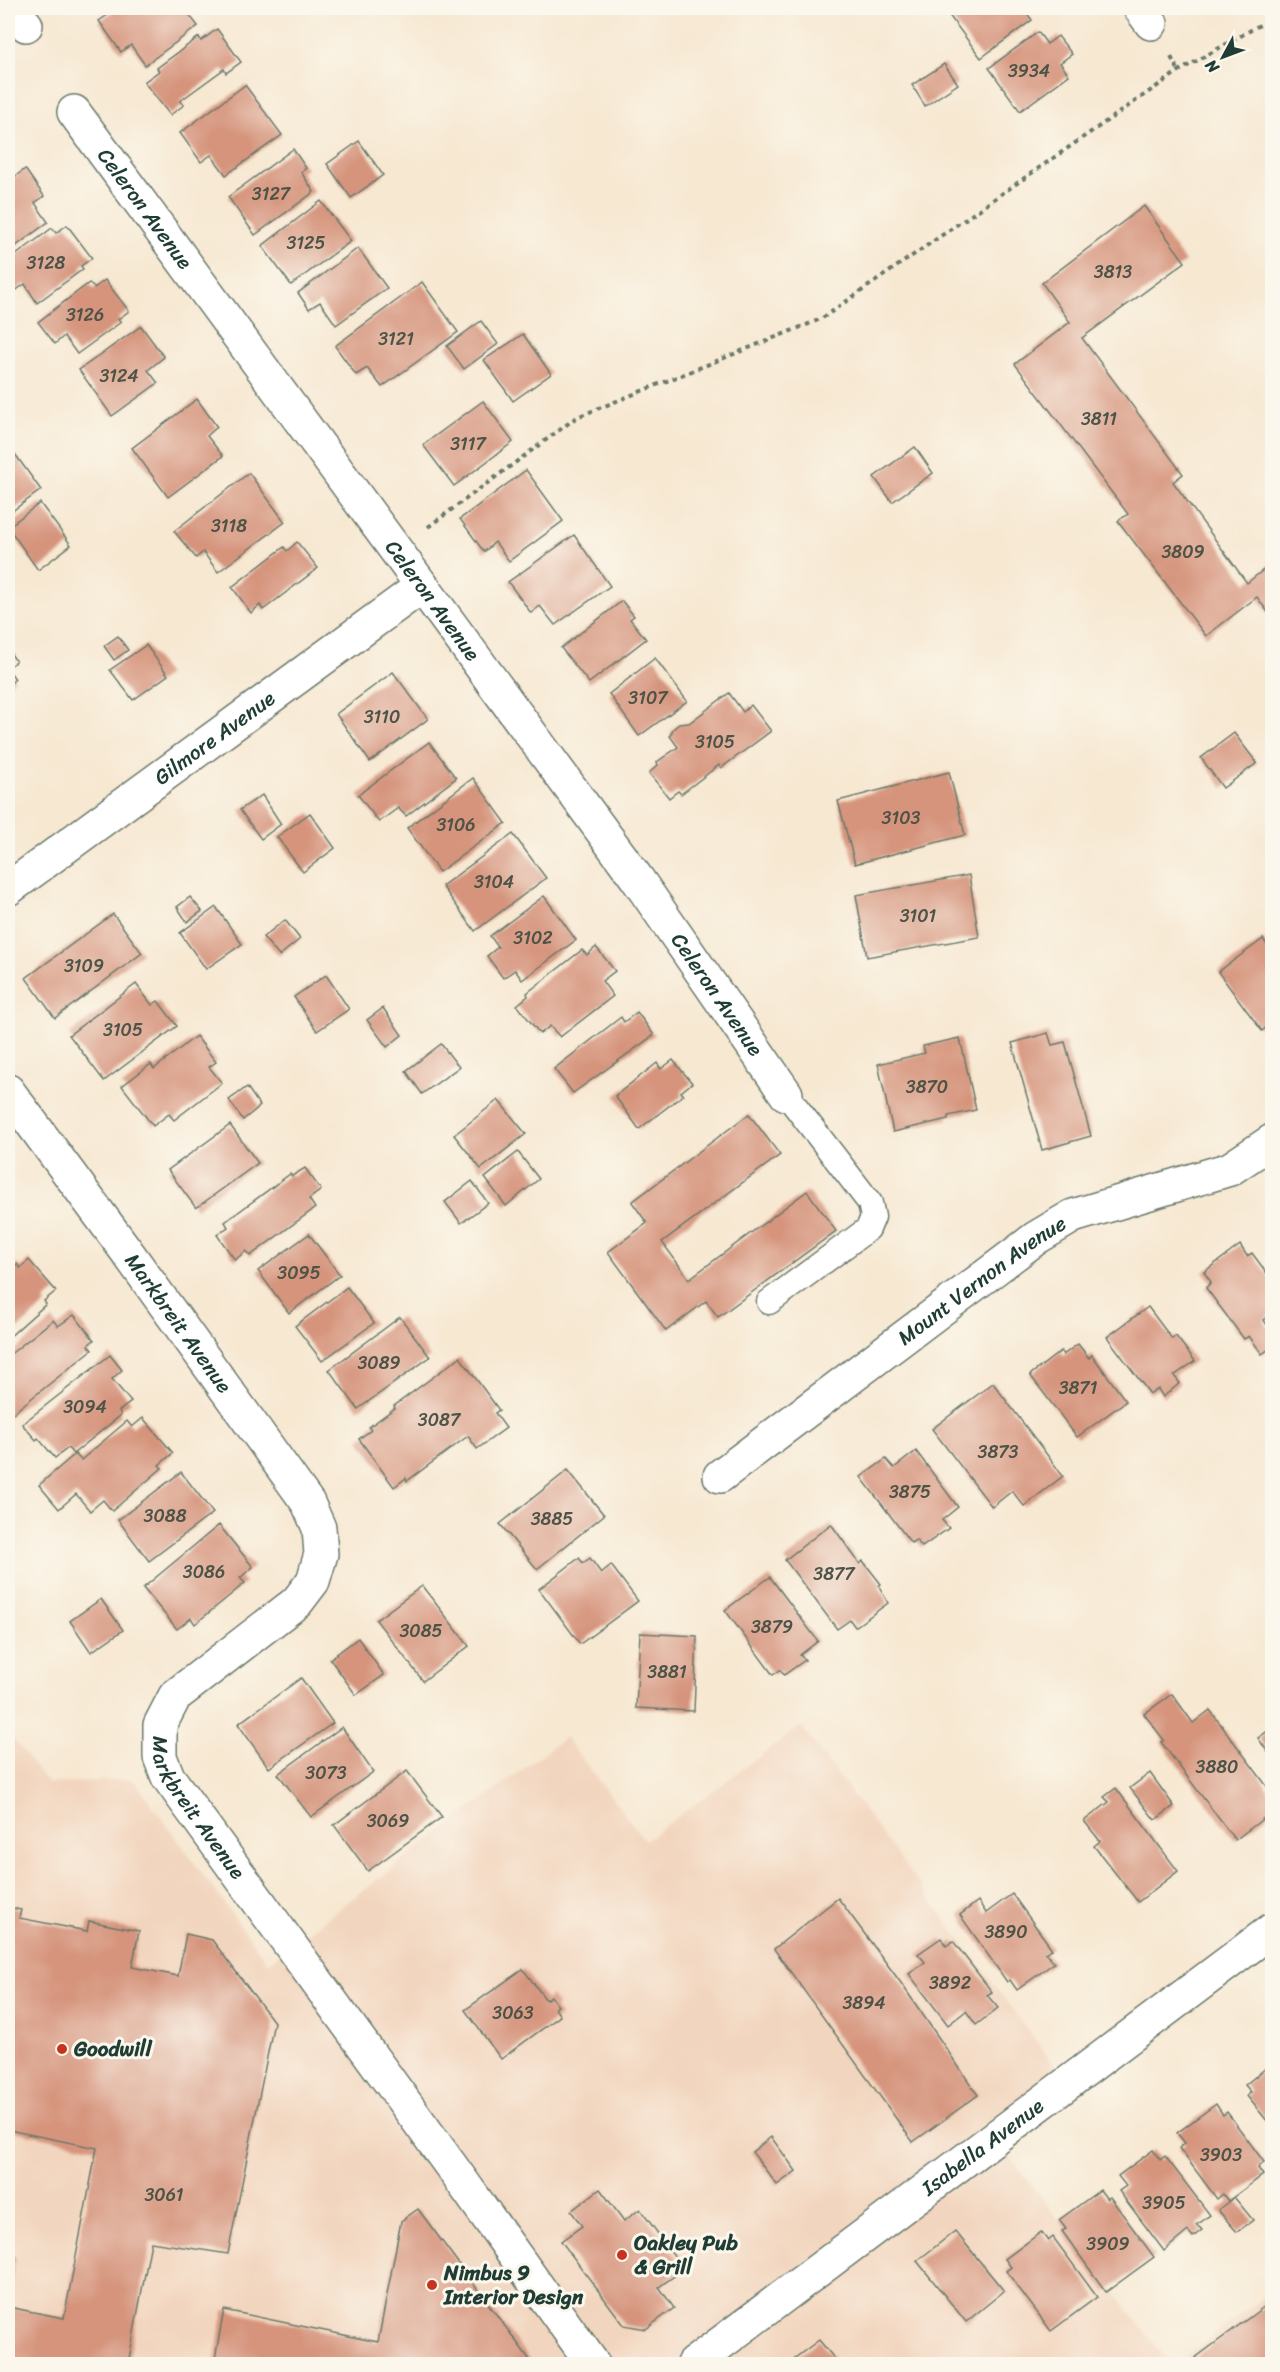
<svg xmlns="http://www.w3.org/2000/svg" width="1280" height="2372" font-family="Sriracha,sans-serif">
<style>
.built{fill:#f2d5be}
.building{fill:#d6947d}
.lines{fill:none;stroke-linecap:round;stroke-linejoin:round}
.lane-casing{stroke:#6b796b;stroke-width:27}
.street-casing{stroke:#6b796b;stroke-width:36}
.path{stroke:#6b796b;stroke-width:4;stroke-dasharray:4.5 4.5;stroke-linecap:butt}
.lane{stroke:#fff;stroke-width:24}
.street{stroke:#fff;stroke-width:33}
.poi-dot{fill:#c8321e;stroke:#fbf7ec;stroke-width:2}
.labels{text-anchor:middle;stroke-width:6;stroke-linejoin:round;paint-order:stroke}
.number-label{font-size:18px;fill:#4d5346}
.street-label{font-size:21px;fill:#1f3d34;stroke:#fbf7ec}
.poi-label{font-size:21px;font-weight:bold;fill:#1f3d34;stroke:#fbf7ec;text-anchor:start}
</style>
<rect width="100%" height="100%" fill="#fbf7ec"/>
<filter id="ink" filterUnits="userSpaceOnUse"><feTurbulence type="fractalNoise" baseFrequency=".0167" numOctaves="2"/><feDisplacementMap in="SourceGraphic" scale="12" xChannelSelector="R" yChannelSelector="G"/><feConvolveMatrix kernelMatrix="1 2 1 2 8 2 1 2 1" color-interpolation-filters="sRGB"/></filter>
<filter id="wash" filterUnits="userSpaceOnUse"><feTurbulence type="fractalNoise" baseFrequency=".008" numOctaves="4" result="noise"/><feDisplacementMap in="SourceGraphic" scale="24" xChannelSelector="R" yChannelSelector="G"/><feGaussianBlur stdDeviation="1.35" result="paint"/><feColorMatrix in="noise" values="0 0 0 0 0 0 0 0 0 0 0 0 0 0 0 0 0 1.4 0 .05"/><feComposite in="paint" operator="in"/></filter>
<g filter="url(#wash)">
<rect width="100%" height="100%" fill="#f7e8d2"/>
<g class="built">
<path d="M801 1726 1065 2080 992 2134 1170 2364H8V1732L48 1784 133 1779 268 1963 565 1737 645 1841Z"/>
<path d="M1272 2290V2364H1177Z"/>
</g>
<g id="blocks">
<g class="building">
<path d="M118 8H184L198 26 145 65 131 45 121 52 99 21Z"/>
<path d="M957 8H1023L1032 20 981 58 948 14Z"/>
<path d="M217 29 241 62 226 73 224 69 180 101 184 105 170 115 144 82 159 71 157 68 199 37 201 41Z"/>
<path d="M1038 32 1047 44 1058 36 1072 54 1060 63 1069 75 1020 111 989 68Z"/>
<path d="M944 64 958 84 925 106 912 85Z"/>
<path d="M245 85 282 135 226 175 211 155 201 162 180 133Z"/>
<path d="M359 141 383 175 351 198 327 164Z"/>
<path d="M293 149 306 168 301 172 314 192 255 235 228 197Z"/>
<path d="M25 169 44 196 35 203 48 222 8 252V182Z"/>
<path d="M321 201 351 241 291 285 262 246Z"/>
<path d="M1144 206 1185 262 1082 338 1183 474 1173 482 1247 583 1272 563V618L1257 597 1206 636 1118 521 1128 514 1015 364 1070 322 1042 283Z"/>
<path d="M67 225 92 258 81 266 83 269 37 303 25 284 15 291 8 280V261L52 228 56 233Z"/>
<path d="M358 248 387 288 336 325 320 302 309 309 298 293Z"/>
<path d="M105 280 129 311 118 319 121 322 77 354 64 336 55 344 38 322 89 283 94 288Z"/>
<path d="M422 282 458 332 382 387 367 368 356 375 335 346Z"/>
<path d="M481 321 498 344 464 369 447 346Z"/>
<path d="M141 326 164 357 148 370 158 383 112 416 79 370Z"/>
<path d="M523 334 551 374 513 401 484 360Z"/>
<path d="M197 399 217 427 207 436 223 456 168 497 132 448Z"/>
<path d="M483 401 513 442 454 486 423 445Z"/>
<path d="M915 447 933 473 892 502 874 477Z"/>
<path d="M15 454 41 490 8 514V460Z"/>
<path d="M526 470 563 521 509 561 495 542 484 552 460 519Z"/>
<path d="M249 473 285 522 218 572 203 552 196 558 174 531Z"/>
<path d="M40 503 71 545 38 570 8 527Z"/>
<path d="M574 535 610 586 555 625 540 606 531 613 508 582Z"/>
<path d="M297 542 318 568 263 610 260 605 251 613 232 587 284 547 287 551Z"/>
<path d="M622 601 634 616 630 619 646 639 589 683 561 648Z"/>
<path d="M118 636 128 650 114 660 104 646Z"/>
<path d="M146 645 168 675 133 700 110 670Z"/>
<path d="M8 650 16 661 8 668Z"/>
<path d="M655 658 687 701 639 736 609 694Z"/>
<path d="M8 669 15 679 8 686Z"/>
<path d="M393 672 428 719 370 762 336 714Z"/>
<path d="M729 693 743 712 751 705 771 731 721 768 719 765 681 794 678 791 669 798 649 773 658 765 657 762 678 747 670 736 673 729 679 724 689 723Z"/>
<path d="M1234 733 1257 763 1223 788 1201 758Z"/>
<path d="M429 742 456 778 406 816 398 808 379 822 358 795Z"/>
<path d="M949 772 965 835 855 864 838 801Z"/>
<path d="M473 778 506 823 439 872 407 828Z"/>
<path d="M262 795 281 824 261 839 240 810Z"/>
<path d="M310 813 335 848 303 872 277 837Z"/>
<path d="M513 834 546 878 475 931 442 886Z"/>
<path d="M969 875 979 937 867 957 856 895Z"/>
<path d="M544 896 576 940 522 980 515 970 503 978 487 956 498 947 490 936Z"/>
<path d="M190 897 202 911 187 922 177 907Z"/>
<path d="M216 907 242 944 206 969 180 933Z"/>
<path d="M113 914 142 953 55 1018 26 978Z"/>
<path d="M285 920 300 939 279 956 263 937Z"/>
<path d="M1263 939 1272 952V1023L1262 1031 1218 972Z"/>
<path d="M596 947 615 971 602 981 613 996 560 1037 550 1026 540 1034 517 1005 528 996 527 993 582 950 587 955Z"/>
<path d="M326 975 349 1009 317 1031 294 997Z"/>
<path d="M136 984 152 1005 158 1001 177 1026 104 1081 69 1035Z"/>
<path d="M383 1008 402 1035 387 1047 367 1020Z"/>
<path d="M637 1012 654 1035 573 1093 554 1069 621 1017 624 1022Z"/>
<path d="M1048 1033 1052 1045 1065 1042 1091 1136 1042 1150 1012 1043Z"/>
<path d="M196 1036 216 1062 209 1067 222 1083 174 1120 169 1114 153 1126 122 1086 151 1064 154 1069Z"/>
<path d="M960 1038 976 1110 948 1116V1119L893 1132 878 1064 925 1053 923 1046Z"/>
<path d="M441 1044 459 1067 422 1094 406 1071Z"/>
<path d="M673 1060 692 1083 681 1092 683 1095 639 1129 615 1096 657 1063 661 1069Z"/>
<path d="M247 1087 260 1106 243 1120 229 1100Z"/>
<path d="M498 1100 526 1134 481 1169 454 1135Z"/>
<path d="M749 1114 780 1155 662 1242 689 1279 807 1191 836 1231 718 1317 706 1301 666 1331 608 1252 647 1223 632 1202Z"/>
<path d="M230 1125 258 1163 196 1208 168 1170Z"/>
<path d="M518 1152 539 1179 506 1206 485 1178Z"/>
<path d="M305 1168 321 1190 309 1199 315 1208 250 1256 246 1251 235 1260 217 1235 228 1227 225 1222 290 1174 292 1176Z"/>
<path d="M472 1181 488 1203 461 1223 445 1202Z"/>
<path d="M309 1234 340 1275 289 1313 258 1271Z"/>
<path d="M1240 1245 1247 1256 1252 1253 1272 1280V1314L1264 1320 1272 1333V1347L1262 1354 1249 1336 1244 1339 1206 1288 1211 1282 1204 1272Z"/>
<path d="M29 1260 56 1291 44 1301 46 1304 8 1338V1272L17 1264 20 1268Z"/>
<path d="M347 1287 374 1323 322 1361 295 1326Z"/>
<path d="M1148 1307 1172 1339 1176 1336 1195 1361 1174 1376 1180 1383 1163 1397 1158 1389 1150 1394 1107 1337Z"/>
<path d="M74 1315 94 1340 88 1345 92 1350 8 1417V1356L53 1320 58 1326Z"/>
<path d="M400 1317 430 1357 358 1409 329 1370Z"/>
<path d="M1078 1344 1089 1358 1092 1355 1126 1401 1077 1437 1030 1375 1061 1351 1063 1355Z"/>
<path d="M110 1355 122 1370 112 1379 131 1402 119 1411 121 1415 73 1454 68 1448 55 1458 38 1438 36 1440 22 1424Z"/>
<path d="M460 1357 499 1410 495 1413 506 1428 477 1449 468 1436 407 1481 406 1478 394 1487 359 1439 371 1430 369 1427 395 1408 394 1406Z"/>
<path d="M993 1383 1063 1476 1024 1506 1012 1491 992 1507 932 1429Z"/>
<path d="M143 1418 173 1453 159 1465 162 1468 112 1511 103 1500 90 1511 76 1494 59 1509 39 1485 75 1454 81 1460 127 1421 132 1427Z"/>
<path d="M916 1451 958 1507 942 1520 949 1528 922 1547 916 1540 911 1543 861 1477 886 1459 894 1468Z"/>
<path d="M568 1470 604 1515 537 1569 500 1524Z"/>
<path d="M181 1472 213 1513 149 1561 118 1520Z"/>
<path d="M831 1524 860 1564 863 1561 881 1584 879 1586 888 1603 855 1627 850 1620 837 1629 785 1560Z"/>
<path d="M219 1525 253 1567 240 1578 245 1583 195 1624 191 1618 177 1629 143 1588Z"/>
<path d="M579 1558 583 1563 590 1558 601 1573 611 1565 638 1601 580 1644 539 1589Z"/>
<path d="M770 1577 818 1641 800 1655 805 1660 784 1675 780 1670 773 1675 725 1610Z"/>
<path d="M422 1586 469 1646 423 1681 376 1620Z"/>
<path d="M101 1599 123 1630 91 1652 70 1621Z"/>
<path d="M640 1633 697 1636 694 1711 636 1708Z"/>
<path d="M358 1638 384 1675 356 1695 330 1659Z"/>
<path d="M301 1678 333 1723 269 1768 238 1724Z"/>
<path d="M1172 1694 1193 1723 1210 1710 1272 1793V1812L1235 1840 1161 1742 1164 1740 1144 1714Z"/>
<path d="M342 1727 373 1772 311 1817 278 1774Z"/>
<path d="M1272 1728V1758L1258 1738Z"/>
<path d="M407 1771 442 1817 368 1871 334 1825Z"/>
<path d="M1150 1773 1174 1806 1155 1820 1130 1788Z"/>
<path d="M1116 1788 1178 1871 1138 1902 1094 1846 1100 1841 1084 1821 1109 1802 1104 1797Z"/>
<path d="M1012 1894 1052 1949 1045 1953 1054 1963 1017 1990 1010 1980 1007 1982 960 1915 978 1901 986 1913Z"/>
<path d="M838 1898 901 1983 978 2095 913 2142 774 1949Z"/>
<path d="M8 1907 21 1910 19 1918 87 1931 89 1921 139 1931 132 1967 178 1976 186 1934 212 1940 274 2022 228 2254 151 2242 128 2364H8V2307L64 2318 97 2148 8 2130Z"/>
<path d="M941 1938 946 1946 953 1941 992 1992 987 1995 998 2008 976 2025 966 2011 948 2025 909 1974 925 1962 918 1954Z"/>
<path d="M523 1969 546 2000 551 1996 558 2006 555 2008 560 2016 501 2059 465 2010Z"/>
<path d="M1272 2063V2127L1247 2096 1251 2092 1245 2085Z"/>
<path d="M1216 2104 1223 2115 1227 2112 1264 2162 1258 2168 1263 2175 1228 2201 1223 2194 1217 2199 1179 2148 1185 2143 1177 2133Z"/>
<path d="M771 2137 796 2171 777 2185 752 2152Z"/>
<path d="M1153 2150 1160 2160 1165 2156 1210 2215 1197 2225 1202 2230 1193 2237 1188 2231 1164 2251 1119 2191 1126 2186 1118 2176Z"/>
<path d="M600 2189 624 2221 640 2209 684 2269 659 2287 674 2308 646 2329 624 2325 561 2241 582 2226 571 2211Z"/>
<path d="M1100 2190 1107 2199 1110 2197 1154 2257 1106 2292 1062 2231 1066 2229 1059 2220Z"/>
<path d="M1234 2197 1253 2220 1237 2232 1218 2210Z"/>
<path d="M418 2209 533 2364H214L224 2310 378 2342 401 2221Z"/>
<path d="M955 2231 1004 2291 966 2322 917 2261Z"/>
<path d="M1041 2232 1048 2241 1053 2237 1097 2297 1051 2331 1006 2271 1011 2267 1005 2259Z"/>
<path d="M8 2256 16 2257 8 2294Z"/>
<path d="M1265 2306 1272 2315V2364H1187Z"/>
<path d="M819 2340 839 2364H787Z"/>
</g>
</g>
</g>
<g filter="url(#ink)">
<use href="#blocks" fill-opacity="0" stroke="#6b796b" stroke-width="1.5"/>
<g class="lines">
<g class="lane-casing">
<path id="lane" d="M769 1302 868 1229 873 1217 870 1203 786 1094"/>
</g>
<g class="street-casing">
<g id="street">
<path d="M10 8 26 25"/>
<path d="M1140 8 1151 23"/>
<path id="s1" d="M74 112 638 880 786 1094"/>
<path id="s2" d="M8 889 422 586"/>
<path id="s3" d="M8 1091 125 1249 308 1503 319 1528 321 1554 313 1581 297 1602 175 1696 160 1725V1757L168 1777 451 2166 593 2364"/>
<path id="s4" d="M720 1476 1036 1238 1073 1216 1230 1169 1272 1141"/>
<path id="s5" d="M693 2364 1272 1930"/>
</g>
</g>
<g class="path">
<path d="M1171 57 1179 71"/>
<path d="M428 527 577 417 821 319 1179 71 1272 18"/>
</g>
<use href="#lane" class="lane"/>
<use href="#street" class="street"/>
</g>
</g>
<g class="poi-dot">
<circle cx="62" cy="2049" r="6"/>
<circle cx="622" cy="2255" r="6"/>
<circle cx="432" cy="2285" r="6"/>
</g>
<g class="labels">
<g class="number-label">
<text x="1029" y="77">3934</text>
<text x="271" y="200">3127</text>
<text x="306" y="249">3125</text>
<text x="46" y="269">3128</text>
<text x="1113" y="278">3813</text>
<text x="85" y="321">3126</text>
<text x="396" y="345">3121</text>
<text x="119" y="382">3124</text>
<text x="1099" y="425">3811</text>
<text x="468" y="450">3117</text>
<text x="229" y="532">3118</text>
<text x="1183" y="558">3809</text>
<text x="648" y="704">3107</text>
<text x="382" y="723">3110</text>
<text x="715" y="748">3105</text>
<text x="901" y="824">3103</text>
<text x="456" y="831">3106</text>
<text x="494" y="888">3104</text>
<text x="918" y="922">3101</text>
<text x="533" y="944">3102</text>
<text x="84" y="972">3109</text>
<text x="123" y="1036">3105</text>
<text x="927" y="1093">3870</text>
<text x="299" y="1279">3095</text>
<text x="379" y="1369">3089</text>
<text x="1078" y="1394">3871</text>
<text x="85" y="1413">3094</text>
<text x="439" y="1426">3087</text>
<text x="998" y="1458">3873</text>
<text x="910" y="1498">3875</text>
<text x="165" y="1522">3088</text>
<text x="552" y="1525">3885</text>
<text x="204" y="1578">3086</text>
<text x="834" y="1580">3877</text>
<text x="772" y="1633">3879</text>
<text x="421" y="1637">3085</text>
<text x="667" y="1678">3881</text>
<text x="1217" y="1773">3880</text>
<text x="326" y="1779">3073</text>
<text x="388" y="1827">3069</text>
<text x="1006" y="1938">3890</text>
<text x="950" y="1989">3892</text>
<text x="864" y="2009">3894</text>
<text x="513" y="2019">3063</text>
<text x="1221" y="2161">3903</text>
<text x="164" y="2201">3061</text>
<text x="1164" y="2209">3905</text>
<text x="1108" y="2250">3909</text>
</g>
<g class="street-label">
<text dy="7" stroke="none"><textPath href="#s1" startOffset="120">Celeron Avenue</textPath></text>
<text dy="7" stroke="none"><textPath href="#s1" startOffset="606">Celeron Avenue</textPath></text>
<text dy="7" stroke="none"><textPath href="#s2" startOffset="256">Gilmore Avenue</textPath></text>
<text dy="7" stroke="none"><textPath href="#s1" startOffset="1092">Celeron Avenue</textPath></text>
<text dy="7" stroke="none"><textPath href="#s4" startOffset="327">Mount Vernon Avenue</textPath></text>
<text dy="7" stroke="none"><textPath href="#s3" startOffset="288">Markbreit Avenue</textPath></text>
<text dy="7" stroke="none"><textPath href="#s3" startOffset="898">Markbreit Avenue</textPath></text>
<text dy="7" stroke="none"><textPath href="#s5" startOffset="362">Isabella Avenue</textPath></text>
</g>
<g class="poi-label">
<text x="74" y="2056">Goodwill</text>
<text x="634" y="2250">Oakley Pub<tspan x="634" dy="24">&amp; Grill</tspan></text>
<text x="444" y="2280">Nimbus 9<tspan x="444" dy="24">Interior Design</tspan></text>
</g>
</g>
<rect width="1280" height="2372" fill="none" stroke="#fbf7ec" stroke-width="30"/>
<g transform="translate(1223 57) rotate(229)" stroke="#fbf7ec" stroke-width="4.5" paint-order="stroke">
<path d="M0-4.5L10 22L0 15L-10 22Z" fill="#1f3d34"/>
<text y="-9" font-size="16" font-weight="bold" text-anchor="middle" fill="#1f3d34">N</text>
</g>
</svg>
